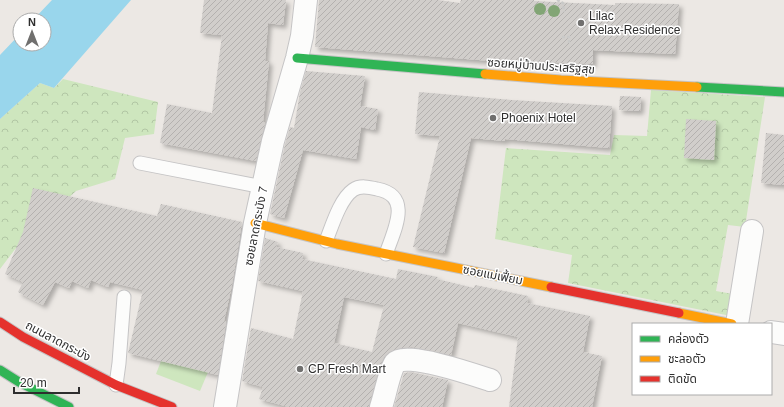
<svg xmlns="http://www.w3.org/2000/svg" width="784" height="407" font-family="Arial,'Noto Sans Thai',sans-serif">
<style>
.green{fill:#cee6be}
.forest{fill:url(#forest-crowns)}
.water{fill:#99d6ec}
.building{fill:url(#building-hatch);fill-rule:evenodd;filter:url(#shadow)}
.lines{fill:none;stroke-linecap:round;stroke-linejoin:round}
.lane-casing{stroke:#c5c4c5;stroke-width:15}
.street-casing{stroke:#c5c4c5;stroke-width:24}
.fast-casing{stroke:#c5c4c5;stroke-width:11}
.slow-casing{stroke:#c5c4c5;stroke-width:11}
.jam-casing{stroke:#c5c4c5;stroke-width:11}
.path{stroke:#c9c9c8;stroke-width:2.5;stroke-dasharray:3 2;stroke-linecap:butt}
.lane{stroke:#fcfcfb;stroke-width:13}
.street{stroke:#fcfcfb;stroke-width:22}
.fast{stroke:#30b455;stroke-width:9}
.slow{stroke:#ff9f0a;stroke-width:9}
.jam{stroke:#e5322d;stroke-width:9}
.tree{fill:#82a575}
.poi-dot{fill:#706f6e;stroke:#fff;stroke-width:1.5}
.labels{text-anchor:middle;stroke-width:3;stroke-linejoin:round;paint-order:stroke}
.poi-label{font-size:12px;fill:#2e2e2e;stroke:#fff;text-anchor:start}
.street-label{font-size:12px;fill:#2e2e2e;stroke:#fff}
</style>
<defs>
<pattern id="forest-crowns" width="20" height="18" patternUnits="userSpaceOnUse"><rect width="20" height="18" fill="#cee6be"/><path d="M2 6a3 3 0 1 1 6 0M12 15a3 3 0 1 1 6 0" fill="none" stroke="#b1c6a4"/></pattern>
<pattern id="building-hatch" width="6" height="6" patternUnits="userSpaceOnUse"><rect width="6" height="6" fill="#d1cecb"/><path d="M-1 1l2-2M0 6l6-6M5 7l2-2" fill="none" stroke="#b4b1af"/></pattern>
<filter id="shadow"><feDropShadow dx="3.5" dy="3.5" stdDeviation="2" flood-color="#0004"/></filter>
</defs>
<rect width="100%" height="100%" fill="#ece8e4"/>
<path class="green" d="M161 361 208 372 200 391 156 374Z"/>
<g class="forest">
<path d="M63 79 158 102 154 134 125 138 115 179 76 191 28 235 16 248 0 269V119L40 83 54 88Z"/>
<path d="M651 90 765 97 745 227 728 225 716 291 733 294 731 316 568 283 572 255 495 239 506 148 610 155 614 135 647 136Z"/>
</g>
<path class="water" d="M52 0H131L54 88 40 83 0 119V55L20 34V44H44V20H33Z"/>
<g class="building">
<path d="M204 0H286L283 25 268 23 265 61H269L263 122 265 123 256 161 160 143 167 104 212 113 222 35 200 33Z"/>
<path d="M319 0H438L460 3 461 0H534V1L615 5V3L679 4 675 54 593 50V64L531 61 530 64 315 47Z"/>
<path d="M306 71 365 76 360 106 378 109 375 130 361 127 356 159 303 150 284 218 270 214 285 144 290 127 294 128 300 92Z"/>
<path d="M419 92 512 100 612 106 609 148 505 139V141L471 138 444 253 413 247 440 136 415 134Z"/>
<path d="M620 96 641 97 640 111 619 110Z"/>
<path d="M686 119 716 121 714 160 684 158Z"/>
<path d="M766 133 784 135V185L761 183Z"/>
<path d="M33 188 157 216 161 204 242 222 232 285 224 321 226 322 218 375 128 353 143 290 110 282 108 287 91 280 88 288 72 281 69 288 55 282 43 305 18 292 23 282 5 274 23 232Z"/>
<path d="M265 238 278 242 276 247 303 253 302 259 396 279 398 269 438 277 437 279 474 288 475 285 528 296 527 303 590 316 583 352 602 356 592 407H509L518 337 458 323 451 355 412 347 401 348 389 352 384 357 379 368 369 407H289L259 399 263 387 242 381 251 328 293 339 303 291 258 281ZM344 297 384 305 372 352 334 343Z"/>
<path d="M411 372 448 380 442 407H394L404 373Z"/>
</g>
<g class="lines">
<g class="lane-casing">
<g id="lane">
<path d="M140 163 263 187"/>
<path d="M326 241C332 226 340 199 353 190 360 185 369 187 377 189 413 196 394 230 386 254"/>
<path d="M116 385 119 363 124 297"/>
</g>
</g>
<g class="street-casing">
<g id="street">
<path d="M737 324 752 231"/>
<path d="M771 332 784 334"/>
<path d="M225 407 255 223 273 141 297 58 302 36 306 0"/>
<path d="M381 407C385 396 389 372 395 363 405 351 475 375 490 380"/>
</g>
</g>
<g class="fast-casing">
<g id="fast">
<path d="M297 58 485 74"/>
<path d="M697 87 784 92"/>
<path d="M0 370 19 382 69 407"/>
</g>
</g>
<g class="slow-casing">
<g id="slow">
<path d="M485 74 561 80 697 87"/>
<path d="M255 223 337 244 551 287"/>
<path d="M679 313 732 324"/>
</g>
</g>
<g class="jam-casing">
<g id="jam">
<path d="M551 287 679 313"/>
<path d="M0 322 23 337 116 385 172 407"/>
</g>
</g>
<g class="path">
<path d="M557 0 563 3 564 12"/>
<path d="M562 37H569V43"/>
</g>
<use href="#lane" class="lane"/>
<use href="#street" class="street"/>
<use href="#fast" class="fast"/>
<use href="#slow" class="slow"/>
<use href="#jam" class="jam"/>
</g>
<g class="tree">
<circle cx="540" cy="9" r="6"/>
<circle cx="554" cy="11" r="6"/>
</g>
<g class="poi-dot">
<circle cx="581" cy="23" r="4"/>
<circle cx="493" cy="118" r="4"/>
<circle cx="300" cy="369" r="4"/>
</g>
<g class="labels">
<g class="poi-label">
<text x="589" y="20">Lilac<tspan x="589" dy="14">Relax-Residence</tspan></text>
<text x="501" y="122">Phoenix Hotel</text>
<text x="308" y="373">CP Fresh Mart</text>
</g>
<g class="street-label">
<text transform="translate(541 66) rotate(4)" y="4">ซอยหมู่บ้านประเสริฐสุข</text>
<text transform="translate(256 226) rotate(-79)" y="4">ซอยลาดกระบัง 7</text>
<text transform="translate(493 275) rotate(11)" y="4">ซอยแม่เฟี้ยม</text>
<text transform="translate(58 341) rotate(28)" y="4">ถนนลาดกระบัง</text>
</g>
</g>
<rect x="632" y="323" width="140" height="72" fill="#ffffff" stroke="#ababab"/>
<rect x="640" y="336" width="20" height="6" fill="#30b455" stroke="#ababab"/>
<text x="668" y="343" font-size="12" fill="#2e2e2e">คล่องตัว</text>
<rect x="640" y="356" width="20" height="6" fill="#ff9f0a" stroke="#ababab"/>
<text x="668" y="363" font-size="12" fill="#2e2e2e">ชะลอตัว</text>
<rect x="640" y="376" width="20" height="6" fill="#e5322d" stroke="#ababab"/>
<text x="668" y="383" font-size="12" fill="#2e2e2e">ติดขัด</text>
<g transform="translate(32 32)"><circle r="19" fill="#ffffff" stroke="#ababab"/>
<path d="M0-3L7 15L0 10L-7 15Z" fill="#706f6e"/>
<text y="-6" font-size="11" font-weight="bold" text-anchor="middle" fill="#2e2e2e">N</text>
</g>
<path d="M14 387v6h65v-6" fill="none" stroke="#2e2e2e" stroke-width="2"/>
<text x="20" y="387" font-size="12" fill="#2e2e2e" stroke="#ffffff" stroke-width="3" paint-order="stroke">20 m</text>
</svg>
